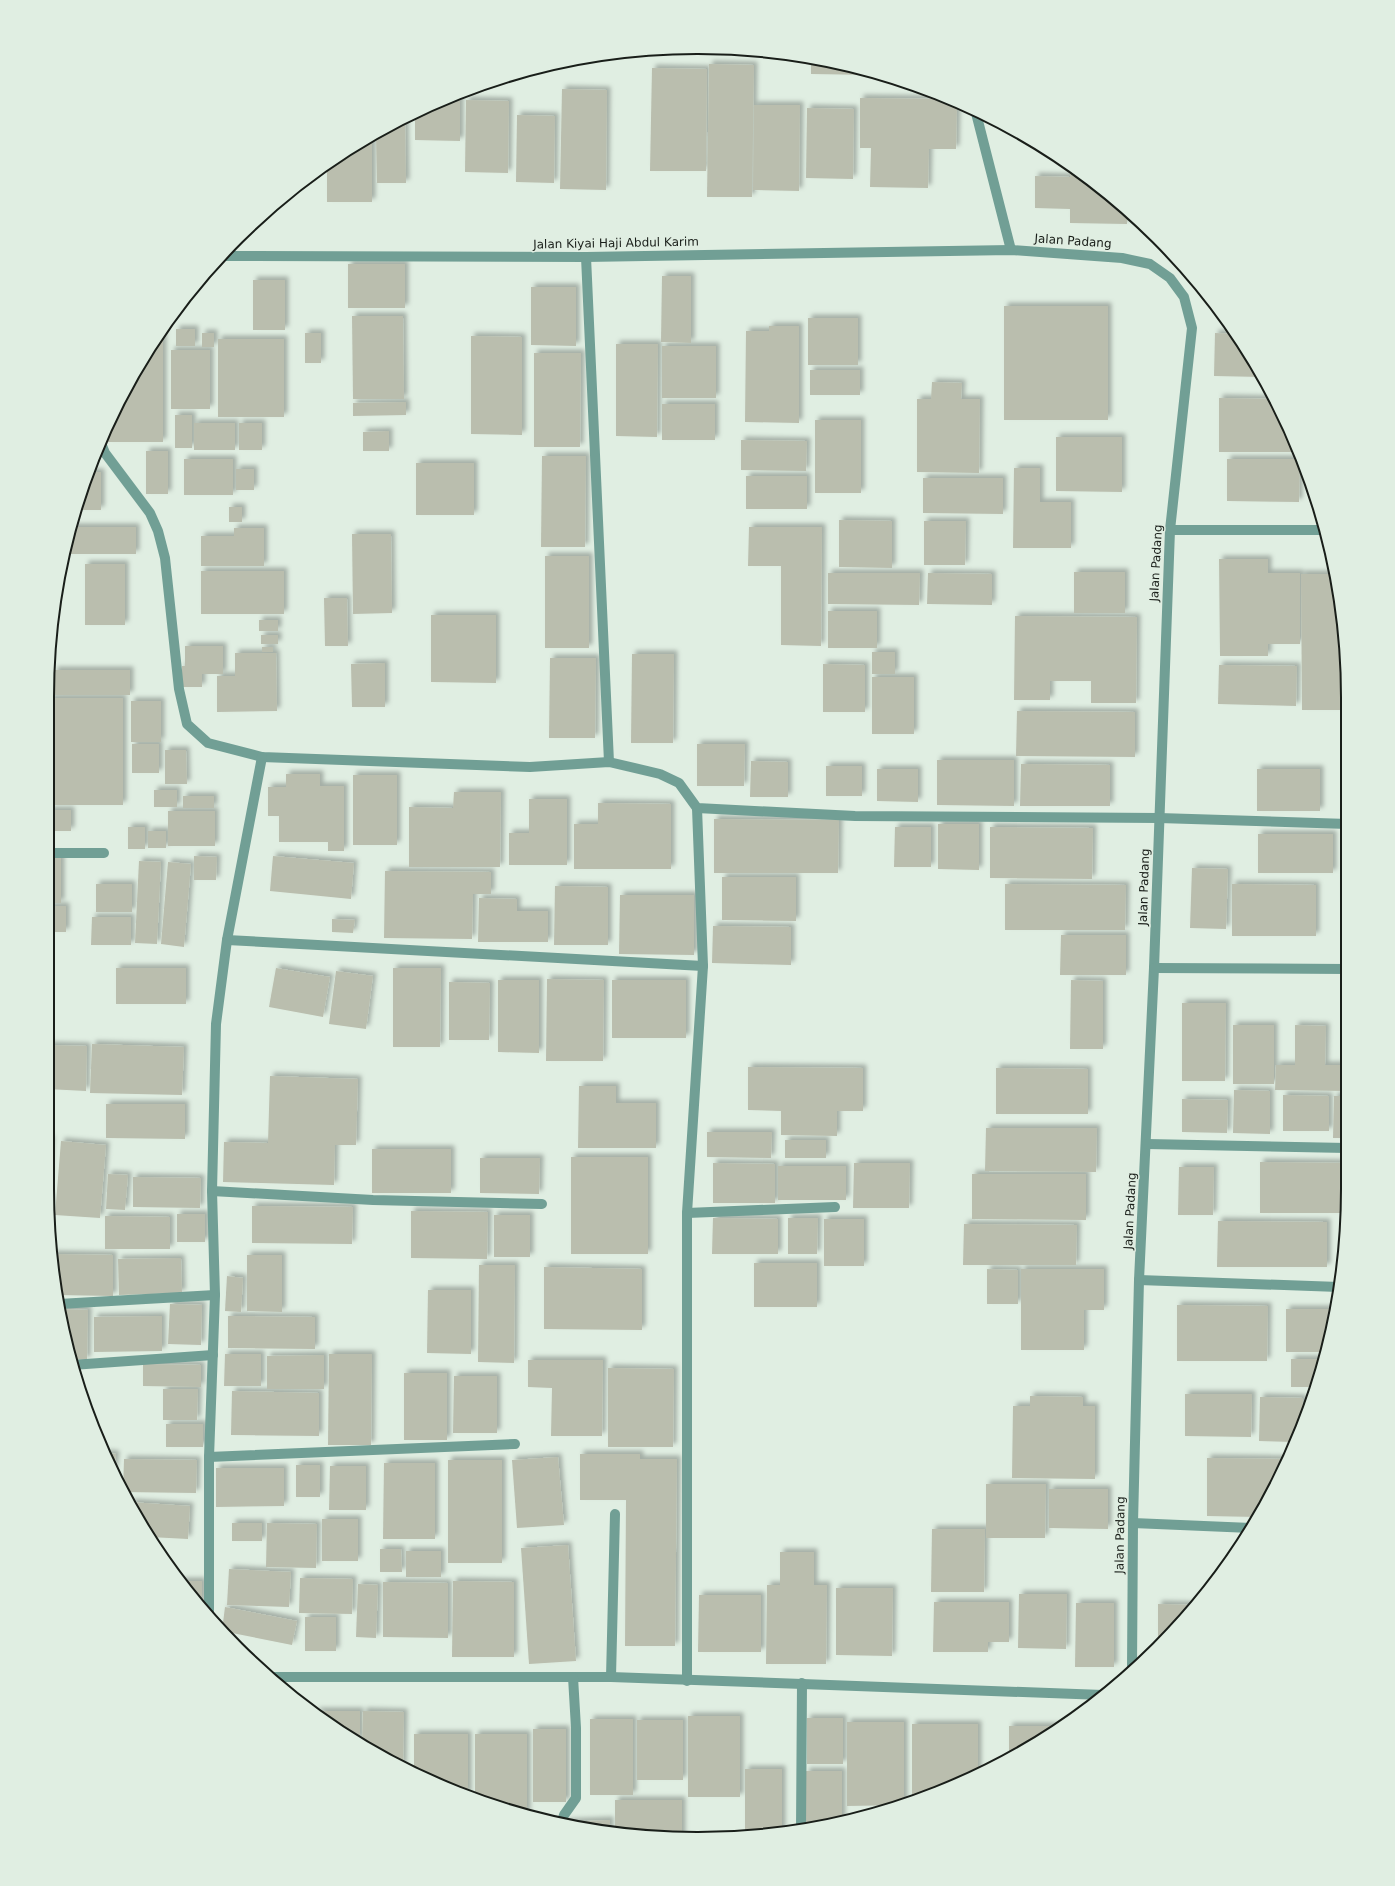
<svg xmlns="http://www.w3.org/2000/svg" width="1395" height="1886" font-family="'DejaVu Sans',sans-serif">
<style>
.building{fill:#babeae;filter:url(#shadow)}
.lines{fill:none;stroke-linecap:round;stroke-linejoin:round}
.minor{stroke:#719f95;stroke-width:10}
.labels{text-anchor:middle;stroke-width:3;stroke-linejoin:round;paint-order:stroke}
.street-label{font-size:12px;fill:#191e19;stroke:#e0eee2}
.rim{fill:none;stroke:#191e19;stroke-width:2}
</style>
<defs>
<filter id="shadow"><feDropShadow dx="3.5" dy="-3.5" stdDeviation="2" flood-color="#0004"/></filter>
</defs>
<rect width="100%" height="100%" fill="#e0eee2"/>
<g class="building">
<path d="M811 59 874 74V75L811 74Z"/>
<path d="M709 64 754 65 752 197H707Z"/>
<path d="M652 68 707 69 706 171H650Z"/>
<path d="M562 89 607 90 606 190 560 189Z"/>
<path d="M460 95V141L415 140V112Z"/>
<path d="M860 98 946 99 957 104 956 149H929L928 188 870 187 871 148H860Z"/>
<path d="M466 100 509 101 508 173 465 172Z"/>
<path d="M754 105H800L799 191 753 190Z"/>
<path d="M807 108 854 109 853 179 806 178Z"/>
<path d="M517 115 555 116 554 183 516 182Z"/>
<path d="M405 117 406 183H377L376 135Z"/>
<path d="M372 138V202H327V165Z"/>
<path d="M1071 168 1127 209V224L1070 223V209L1035 208V176L1070 177Z"/>
<rect x="348" y="264" width="57" height="44"/>
<path d="M662 276H691V343L661 342Z"/>
<rect x="253" y="280" width="32" height="50"/>
<path d="M531 287H576V346L531 345Z"/>
<rect x="1004" y="306" width="104" height="114"/>
<path d="M352 316H403L404 399H353Z"/>
<rect x="808" y="318" width="50" height="47"/>
<path d="M769 326H799V423L745 422 746 331H769Z"/>
<path d="M163 328V442H107V430L114 410 157 336Z"/>
<rect x="176" y="329" width="19" height="17"/>
<rect x="202" y="333" width="12" height="14"/>
<rect x="305" y="333" width="16" height="30"/>
<path d="M1215 333 1235 334 1263 377 1214 376Z"/>
<path d="M471 336 522 337V435L471 434Z"/>
<rect x="218" y="339" width="66" height="78"/>
<path d="M616 344H658L657 437 616 436Z"/>
<rect x="662" y="346" width="54" height="52"/>
<rect x="171" y="350" width="39" height="59"/>
<path d="M534 353H581L580 447H534Z"/>
<rect x="810" y="370" width="50" height="25"/>
<path d="M932 382 962 383 961 399H980L979 473 917 472V399H931Z"/>
<path d="M1219 398 1274 399 1300 452H1219Z"/>
<path d="M406 402V415L353 416V403Z"/>
<rect x="662" y="404" width="53" height="36"/>
<rect x="175" y="415" width="17" height="33"/>
<rect x="815" y="420" width="46" height="73"/>
<rect x="194" y="423" width="41" height="27"/>
<rect x="239" y="423" width="23" height="27"/>
<path d="M389 431V451H363V432Z"/>
<path d="M1056 437H1122V492L1056 491Z"/>
<path d="M741 440 807 441 806 471 741 470Z"/>
<rect x="146" y="451" width="22" height="43"/>
<path d="M542 456H586L585 547H541Z"/>
<rect x="184" y="459" width="49" height="36"/>
<path d="M1227 459H1300L1299 502 1227 501Z"/>
<rect x="416" y="463" width="58" height="52"/>
<path d="M1014 468H1040V502H1071V548H1013Z"/>
<rect x="236" y="469" width="18" height="21"/>
<path d="M90 472H101V510H77Z"/>
<rect x="746" y="476" width="61" height="33"/>
<path d="M923 478H1003V514L923 513Z"/>
<rect x="229" y="507" width="13" height="15"/>
<path d="M839 520 892 521V568L839 567Z"/>
<path d="M924 521H966L965 565H924Z"/>
<path d="M70 527H136V554H65Z"/>
<path d="M749 527H822L821 646 781 645V566H748Z"/>
<path d="M234 528H264V566H201V536H234Z"/>
<path d="M352 534H391L392 613 353 614Z"/>
<rect x="545" y="556" width="44" height="92"/>
<path d="M1219 559H1268V573H1300V644H1268V656H1220Z"/>
<rect x="85" y="564" width="40" height="61"/>
<rect x="201" y="571" width="83" height="43"/>
<rect x="1074" y="572" width="51" height="41"/>
<path d="M828 573H920L919 605 828 604Z"/>
<path d="M928 573 992 574V605L927 604Z"/>
<path d="M1301 574H1335L1342 612 1348 710H1302Z"/>
<path d="M324 598H347L348 646H325Z"/>
<rect x="828" y="611" width="49" height="37"/>
<path d="M431 615H496V683L431 682Z"/>
<path d="M1015 616 1137 617 1136 703H1091V681H1050V700H1014Z"/>
<rect x="259" y="620" width="19" height="11"/>
<rect x="261" y="635" width="17" height="9"/>
<path d="M185 646H223V674H202V687H182V666H185Z"/>
<rect x="262" y="647" width="11" height="5"/>
<rect x="872" y="652" width="23" height="22"/>
<path d="M235 653H276L277 711 217 712V676H235Z"/>
<path d="M632 654H674L673 743H631Z"/>
<path d="M550 658H596L595 738H549Z"/>
<path d="M385 663V707H352L351 664Z"/>
<path d="M823 664 865 665V712H823Z"/>
<path d="M1219 665 1297 666 1296 706 1218 704Z"/>
<rect x="54" y="670" width="76" height="25"/>
<rect x="872" y="677" width="42" height="57"/>
<rect x="48" y="698" width="75" height="107"/>
<rect x="131" y="701" width="30" height="41"/>
<path d="M1017 711 1135 712V757L1016 756Z"/>
<rect x="132" y="744" width="27" height="29"/>
<path d="M697 744H745L744 786H697Z"/>
<path d="M165 750H186L187 784H165Z"/>
<path d="M937 760H1014V806L937 805Z"/>
<path d="M751 761 788 762V797H750Z"/>
<path d="M1021 764 1110 765V806H1020Z"/>
<rect x="826" y="766" width="36" height="30"/>
<path d="M1343 766H1348V816H1342Z"/>
<path d="M877 769H918V802L877 801Z"/>
<rect x="1257" y="769" width="63" height="42"/>
<path d="M286 774H320V786H344V851H328V842H279V816H268V787H286Z"/>
<rect x="353" y="775" width="44" height="70"/>
<rect x="154" y="790" width="23" height="17"/>
<path d="M454 792H501L500 867H409V807L453 808Z"/>
<rect x="183" y="796" width="31" height="12"/>
<path d="M529 799H567V865H509V833H529Z"/>
<path d="M598 803 671 804V869H574V824H598Z"/>
<rect x="48" y="810" width="23" height="21"/>
<rect x="168" y="811" width="47" height="35"/>
<path d="M714 819 839 820 838 873H714Z"/>
<path d="M938 824H979V870L938 869Z"/>
<rect x="128" y="827" width="17" height="22"/>
<path d="M895 827H931V867H894Z"/>
<path d="M990 827 1093 828 1092 879 990 878Z"/>
<rect x="148" y="831" width="18" height="17"/>
<rect x="1258" y="834" width="75" height="39"/>
<rect x="48" y="856" width="13" height="47"/>
<path d="M194 856 217 857 216 880H194Z"/>
<path d="M273 856 354 863 351 899 270 891Z"/>
<path d="M139 861 161 862 157 944 135 943Z"/>
<path d="M168 862 191 864 184 947 161 944Z"/>
<path d="M1192 868 1228 869 1226 929 1190 928Z"/>
<path d="M385 871 491 872V894H473L472 939 384 938Z"/>
<path d="M1341 876H1348L1347 908H1341Z"/>
<path d="M722 877H796V921L722 920Z"/>
<rect x="96" y="884" width="36" height="28"/>
<path d="M1005 884 1126 885 1125 930H1005Z"/>
<path d="M1232 884 1316 885V936H1232Z"/>
<path d="M555 886 608 887V945H554Z"/>
<path d="M620 895H694V955L619 954Z"/>
<path d="M479 898 517 899V911H548V942H478Z"/>
<rect x="48" y="906" width="18" height="26"/>
<path d="M92 917H131V945H91Z"/>
<path d="M332 919 355 920 353 933 332 932Z"/>
<path d="M713 926 791 927V965L712 963Z"/>
<path d="M1061 935H1126V975H1060Z"/>
<rect x="116" y="968" width="70" height="36"/>
<path d="M276 968 330 977 323 1017 269 1007Z"/>
<path d="M393 968H441L440 1047H393Z"/>
<path d="M336 971 373 976 366 1029 329 1024Z"/>
<path d="M547 979 604 980 603 1061H546Z"/>
<path d="M498 980H539V1053L498 1052Z"/>
<rect x="612" y="980" width="74" height="58"/>
<path d="M1071 980 1103 981V1049H1070Z"/>
<path d="M449 982 490 983 489 1040H449Z"/>
<path d="M1182 1003H1226L1225 1081H1182Z"/>
<rect x="1233" y="1025" width="41" height="59"/>
<path d="M1295 1025 1326 1026 1325 1065H1347V1091L1275 1090 1276 1065H1295Z"/>
<path d="M92 1044 184 1047 182 1095 90 1093Z"/>
<path d="M47 1045 87 1046 86 1091 47 1089Z"/>
<path d="M748 1067 863 1068V1111H837V1136L781 1135V1111L748 1110Z"/>
<path d="M996 1068 1088 1069V1114H996Z"/>
<path d="M270 1076 358 1079 356 1145H335L334 1185 223 1182 224 1142 268 1143Z"/>
<path d="M579 1086H616V1103H656V1148H578Z"/>
<path d="M1234 1090 1270 1091V1134L1233 1133Z"/>
<path d="M1283 1095 1329 1096V1131H1283Z"/>
<path d="M1334 1096H1347V1138H1333Z"/>
<path d="M1182 1099 1228 1100 1227 1133 1182 1132Z"/>
<path d="M106 1104H185V1139L106 1138Z"/>
<path d="M986 1128H1097L1096 1172 985 1171Z"/>
<path d="M707 1132H772L771 1158 707 1157Z"/>
<path d="M47 1139H51L48 1182H47Z"/>
<rect x="785" y="1140" width="41" height="18"/>
<path d="M61 1141 106 1145 100 1218 55 1215Z"/>
<rect x="372" y="1149" width="79" height="44"/>
<rect x="571" y="1157" width="77" height="97"/>
<path d="M480 1158H540L539 1194 480 1193Z"/>
<path d="M1260 1162 1347 1163V1213H1260Z"/>
<path d="M713 1163 775 1164V1203H713Z"/>
<path d="M854 1163H910L909 1208H853Z"/>
<rect x="778" y="1166" width="68" height="34"/>
<path d="M1179 1167H1214L1213 1215H1178Z"/>
<path d="M108 1174 128 1175 125 1210 106 1209Z"/>
<path d="M972 1174H1086V1220L972 1219Z"/>
<path d="M133 1177 201 1178 200 1208 133 1207Z"/>
<path d="M252 1206 353 1207 352 1244 252 1243Z"/>
<path d="M411 1211 488 1212 487 1259 411 1258Z"/>
<rect x="177" y="1214" width="28" height="28"/>
<rect x="494" y="1215" width="36" height="42"/>
<path d="M105 1216 170 1217V1249H105Z"/>
<path d="M713 1218 778 1219V1254H712Z"/>
<path d="M788 1218H818L817 1254H788Z"/>
<rect x="824" y="1219" width="40" height="47"/>
<path d="M1218 1221 1327 1222V1267H1217Z"/>
<path d="M964 1224 1077 1225 1076 1265H963Z"/>
<path d="M51 1254 113 1255V1296L57 1295Z"/>
<path d="M247 1255H282V1312L247 1311Z"/>
<path d="M181 1258 182 1293 119 1295 118 1259Z"/>
<rect x="754" y="1263" width="63" height="44"/>
<path d="M479 1265H515L514 1363 478 1362Z"/>
<path d="M544 1267 642 1269V1330L544 1329Z"/>
<path d="M987 1269 1018 1270V1304H987Z"/>
<path d="M1021 1269H1104V1310H1084V1350H1021Z"/>
<path d="M227 1276 243 1278 241 1312 225 1311Z"/>
<path d="M428 1290H471V1354L427 1353Z"/>
<path d="M170 1304 202 1305 201 1345 168 1344Z"/>
<path d="M1177 1305 1268 1306 1267 1361H1177Z"/>
<path d="M60 1309 88 1310 87 1360 70 1359Z"/>
<path d="M1286 1309H1336L1326 1352H1286Z"/>
<path d="M162 1316V1351L94 1352V1317Z"/>
<path d="M228 1316 315 1317V1349L228 1348Z"/>
<path d="M225 1354H261V1386H224Z"/>
<path d="M329 1354H372L371 1445H328Z"/>
<path d="M324 1355V1389H267V1356Z"/>
<path d="M1291 1359H1324L1310 1405V1387H1291Z"/>
<path d="M528 1360H603L602 1436H551L552 1388 528 1387Z"/>
<path d="M143 1364 201 1365V1387L143 1386Z"/>
<path d="M608 1368 674 1369 673 1447H608Z"/>
<rect x="404" y="1373" width="43" height="67"/>
<path d="M454 1376H497V1433H453Z"/>
<path d="M163 1389H198L197 1420H163Z"/>
<path d="M232 1391 319 1393V1436L231 1435Z"/>
<path d="M1185 1394H1252L1251 1437 1185 1436Z"/>
<path d="M1030 1396 1083 1397V1406H1095V1479L1012 1478 1013 1406H1030Z"/>
<path d="M1260 1397 1303 1398 1302 1422 1293 1442 1259 1441Z"/>
<rect x="166" y="1424" width="37" height="23"/>
<path d="M104 1453 116 1454 114 1473Z"/>
<path d="M580 1454H640V1459H677L675 1646H625L626 1500H580Z"/>
<path d="M558 1457 564 1525 517 1528 512 1460Z"/>
<path d="M1207 1458 1286 1459 1258 1517 1207 1516Z"/>
<path d="M124 1459 197 1460 196 1493 123 1492Z"/>
<rect x="448" y="1460" width="54" height="103"/>
<path d="M384 1463H435V1539H383Z"/>
<rect x="296" y="1465" width="24" height="32"/>
<path d="M330 1466H366V1510H329Z"/>
<path d="M216 1468H284V1506L216 1507Z"/>
<path d="M986 1484H1046L1045 1538H986Z"/>
<path d="M1049 1489H1108V1529L1049 1528Z"/>
<path d="M129 1502 190 1506 188 1539 150 1537Z"/>
<rect x="322" y="1519" width="36" height="42"/>
<rect x="232" y="1523" width="30" height="18"/>
<path d="M267 1523 317 1524 316 1568 266 1567Z"/>
<path d="M932 1529H985L984 1592H931Z"/>
<path d="M568 1545 576 1661 529 1664 521 1548Z"/>
<path d="M380 1549H401L402 1572H380Z"/>
<rect x="406" y="1551" width="35" height="26"/>
<path d="M780 1552H814V1585H827L826 1664H766L767 1585H780Z"/>
<path d="M229 1569 291 1572 289 1607 227 1605Z"/>
<path d="M300 1578 353 1579 352 1614 299 1613Z"/>
<path d="M179 1581H202V1605H199Z"/>
<path d="M453 1581 514 1582V1657H452Z"/>
<path d="M383 1582 448 1583V1638L383 1637Z"/>
<path d="M358 1584 378 1585 376 1638 356 1637Z"/>
<path d="M836 1588H893L892 1656 836 1655Z"/>
<path d="M1019 1594H1067L1066 1649 1018 1648Z"/>
<path d="M699 1595H761V1652H698Z"/>
<path d="M934 1602H1009V1642H988V1652H933Z"/>
<path d="M1076 1603H1114V1667H1075Z"/>
<path d="M1158 1604 1196 1605 1186 1618 1158 1644Z"/>
<path d="M225 1607 297 1621 292 1645 222 1631Z"/>
<rect x="305" y="1617" width="31" height="34"/>
<path d="M314 1711H360V1743L336 1729Z"/>
<path d="M363 1711 404 1712 403 1768 362 1744Z"/>
<rect x="688" y="1716" width="52" height="81"/>
<rect x="807" y="1718" width="36" height="46"/>
<rect x="590" y="1719" width="43" height="76"/>
<rect x="637" y="1720" width="46" height="60"/>
<path d="M847 1722H904V1805L847 1806Z"/>
<path d="M912 1724H978V1772L923 1797H912Z"/>
<path d="M1009 1726H1061L1023 1752 1009 1758Z"/>
<rect x="533" y="1729" width="33" height="73"/>
<path d="M414 1734H468V1796L414 1773Z"/>
<path d="M475 1734H527V1815L489 1805 475 1799Z"/>
<path d="M745 1769H782V1832L745 1837Z"/>
<path d="M806 1771H842V1822L831 1825H806Z"/>
<path d="M615 1800H682V1838H655L615 1832Z"/>
<path d="M610 1820V1832L565 1825V1822Z"/>
</g>
<g class="lines">
<g class="minor">
<path d="M976 113 1011 250"/>
<path d="M222 256 586 257 1011 250 1122 258 1150 264 1170 278 1184 297 1192 328 1170 530 1154 968 1139 1280 1133 1523 1132 1669"/>
<path d="M586 257 609 762"/>
<path d="M101 443 105 453 150 513 158 531 165 558 179 689 187 724 208 743 262 757 530 767 609 762 660 774 679 783 697 808 855 816 1159 818 1348 824"/>
<path d="M1170 530H1326"/>
<path d="M48 853H104"/>
<path d="M227 940 703 966"/>
<path d="M1154 968 1347 969"/>
<path d="M1147 1144 1347 1148"/>
<path d="M212 1191 373 1200 542 1204"/>
<path d="M687 1213 835 1207"/>
<path d="M1139 1280 1339 1287"/>
<path d="M59 1304 215 1295"/>
<path d="M72 1365 213 1355"/>
<path d="M209 1457 515 1444"/>
<path d="M1133 1523 1251 1528"/>
<path d="M209 1616V1457L215 1295 212 1191 216 1024 227 940 262 757"/>
<path d="M272 1677H611L1103 1695"/>
<path d="M611 1677 615 1514"/>
<path d="M687 1681V1213L703 966 697 808"/>
<path d="M561 1824 564 1815 576 1798V1728L573 1677"/>
<path d="M801 1830 802 1683"/>
</g>
</g>
<g class="labels">
<g class="street-label">
<text transform="translate(1073 241) rotate(4)" y="4">Jalan Padang</text>
<text transform="translate(616 243) rotate(-1)" y="4">Jalan Kiyai Haji Abdul Karim</text>
<text transform="translate(1156 563) rotate(-87)" y="4">Jalan Padang</text>
<text transform="translate(1144 887) rotate(-88)" y="4">Jalan Padang</text>
<text transform="translate(1130 1211) rotate(-87)" y="4">Jalan Padang</text>
<text transform="translate(1120 1535) rotate(-89)" y="4">Jalan Padang</text>
</g>
</g>
<path d="M0 0H1395V1886H0ZM697 54H698A643 643 0 0 1 1341 697V1189A643 643 0 0 1 698 1832H697A643 643 0 0 1 54 1189V697A643 643 0 0 1 697 54Z" fill="#e0eee2" fill-rule="evenodd"/>
<path class="rim" d="M697 54H698A643 643 0 0 1 1341 697V1189A643 643 0 0 1 698 1832H697A643 643 0 0 1 54 1189V697A643 643 0 0 1 697 54Z"/>
</svg>
